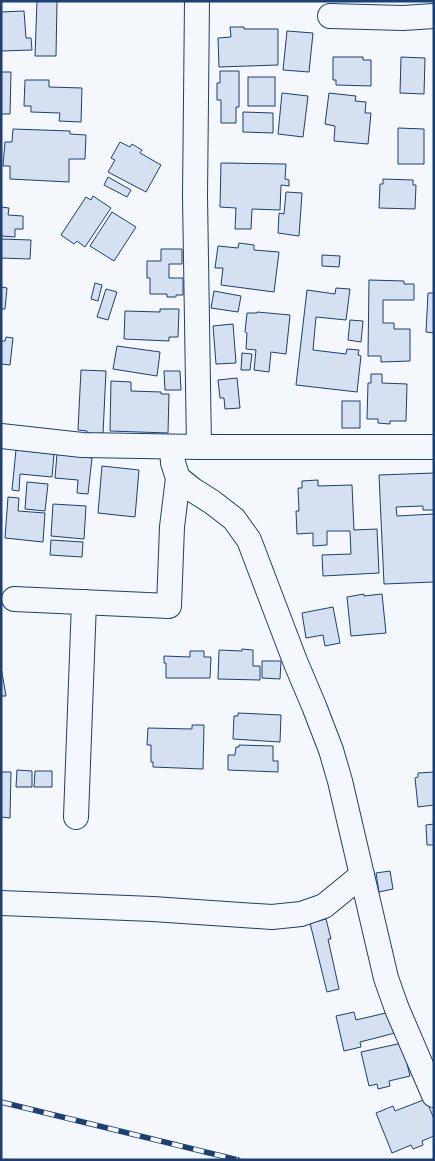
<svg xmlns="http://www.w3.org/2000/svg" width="435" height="1161" font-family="'Source Sans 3',sans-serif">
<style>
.building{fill:#d5e0f0;stroke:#1d3f73}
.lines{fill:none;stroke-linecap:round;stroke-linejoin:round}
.street-casing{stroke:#1d3f73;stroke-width:26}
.street{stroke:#f4f7fb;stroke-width:24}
.rail-casing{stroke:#1d3f73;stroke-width:5.5}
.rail{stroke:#f4f7fb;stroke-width:4;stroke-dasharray:11;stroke-linecap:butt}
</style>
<rect width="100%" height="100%" fill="#f4f7fb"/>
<g class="building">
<path d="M37 1H57L56 56H35Z"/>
<path d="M24 11 26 38H31L32 50 1 51V12Z"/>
<path d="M230 27H244V29H278V65L219 67 218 38 231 37Z"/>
<path d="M287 31 313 33 309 72 283 70Z"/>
<path d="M333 57H363V60H371V86L336 85V80H333Z"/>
<path d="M401 57 425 58 424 94 400 93Z"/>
<path d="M220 71H239V107H236V123H221V100H217V83H220Z"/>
<path d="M1 72H11L10 114H1Z"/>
<rect x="248" y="77" width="27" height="29"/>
<path d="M25 80H49V87L82 88 81 122 59 121 60 113 31 112V106H24Z"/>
<path d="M282 93 308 96 303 137 278 134Z"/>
<path d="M329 93 356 96 355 101 366 102 365 113H371L368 144 334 141 335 126 325 124Z"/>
<path d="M243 112 273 113V133L243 132Z"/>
<path d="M398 128 424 129V164H398Z"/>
<path d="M13 129 70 131V134L86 135 85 159H69V182L10 179V166H3L5 142H12Z"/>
<path d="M120 142 130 147 132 144 142 150 140 153 161 165 146 192 108 172 115 160 111 158Z"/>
<path d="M221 163 286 164 285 179 289 180V186L281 185 280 210 252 209 251 229H235L236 208 220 207Z"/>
<path d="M108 177 131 190 127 197 104 185Z"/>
<path d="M383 179 413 180V185H416L415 209 379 208 380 184H383Z"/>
<path d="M286 192 302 193 299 236 278 233 279 213 284 214Z"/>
<path d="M93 196 111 208 85 247 77 241 74 244 61 235 86 197 91 200Z"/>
<path d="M1 207 9 208 8 215 23 216V229H15V237L1 236Z"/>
<path d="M112 212 136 227 114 261 90 246Z"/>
<path d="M1 239 31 240 30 259 1 258Z"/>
<path d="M239 243 254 245V250L279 252 274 292 221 285 223 268H215L218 246 238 248Z"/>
<path d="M161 249H182V264H169V278H183V295H176V297H167V294H150V278H147V261H161Z"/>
<path d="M322 255 340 256 339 267 322 266Z"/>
<path d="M369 280 404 281V284H414V300H383V323H394V329H410V361L381 362V356H368Z"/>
<path d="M95 283 102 285 98 301 91 299Z"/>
<path d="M1 287 7 288 5 309H1Z"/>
<path d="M336 288 350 289 346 320 316 317 313 350 346 354 347 349 359 350 358 355 361 356 357 392 296 385 307 290 335 294Z"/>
<path d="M106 289 117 292 108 320 97 317Z"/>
<path d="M214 291 241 296 238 312 211 308Z"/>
<path d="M428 293H434V333L426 332Z"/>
<path d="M160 309H179L178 337H169V341L124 339 125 311 160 312Z"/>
<path d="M257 312 290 315 286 354 271 352 269 372 254 370 256 350 246 349 247 333 245 332 247 313H257Z"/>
<path d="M350 320 363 321 361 342 348 340Z"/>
<path d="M233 324 236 363 216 364 213 326Z"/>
<path d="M6 337 13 338 10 365 1 364V341H5Z"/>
<path d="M117 346 160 352 157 376 113 369Z"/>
<path d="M242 353 252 354 250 370H241Z"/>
<path d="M81 370 106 371 103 434 87 433V431L78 430Z"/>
<path d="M164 371H180L181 390H165Z"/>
<path d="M371 374H382V383L407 384 406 421H390V424L378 423V419H367L368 383H371Z"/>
<path d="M237 378 240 408 225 409 224 398H220L218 380Z"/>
<path d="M111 381 131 382V391L161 392V394H169L168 433 110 431Z"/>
<rect x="342" y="401" width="18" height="27"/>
<path d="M16 450 54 454 52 477 20 474 19 491 12 490Z"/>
<path d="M57 454 92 458 88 494 77 493 78 480 55 478Z"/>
<path d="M102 466 139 470 135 517 98 513Z"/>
<path d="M434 473V510H423V506L396 507 397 516 434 514V582L384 584 379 475Z"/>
<path d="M318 480V486L352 485 354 530 377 529 379 573 323 576 322 555 351 554 350 531H327V545L313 546V533L297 534 296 511H299L298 488H302V481Z"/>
<path d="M27 482 48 484 45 511 25 509Z"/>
<path d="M8 497 19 498 18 511 45 513 43 542 5 538Z"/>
<path d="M53 504 86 506 84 539 51 536Z"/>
<path d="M51 540 83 542 82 557 50 555Z"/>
<path d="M364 594V596L382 594 386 633 351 636 347 597Z"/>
<path d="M333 607 340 643 325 646 323 635 306 638 302 613Z"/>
<path d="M242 649 253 650V666H260V680L218 679 219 650 242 651Z"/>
<path d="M190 651H204V657H211L210 678H166V663H164V656L190 657Z"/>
<path d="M262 661H281L280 679 262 678Z"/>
<path d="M1 667 6 696H1Z"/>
<path d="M238 713 281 715 280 742 233 739 234 716H238Z"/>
<path d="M192 725H204L203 769 153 767V762H151V745H147L148 728 192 729Z"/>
<path d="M239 745 273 746V761H278V772L228 770V755H235L236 747H239Z"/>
<path d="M17 770 32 771V787H16Z"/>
<path d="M35 771H52V787H34Z"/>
<path d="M1 772H11L10 818 1 817Z"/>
<path d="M434 772V805L418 807 415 778 418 777V773Z"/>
<path d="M434 824V845H427L426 825Z"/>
<path d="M390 871 393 889 379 892 376 873Z"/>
<path d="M326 919 331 939H328L339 989 327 992 310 923Z"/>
<path d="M354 1012 356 1020 390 1012 395 1033 360 1042 361 1047 344 1051 336 1016Z"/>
<path d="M402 1043 410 1076 389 1081 390 1086 378 1089 377 1084 369 1086 361 1052Z"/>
<path d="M426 1099 434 1119V1136L422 1141 423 1145 413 1149 411 1145 392 1153 376 1113 393 1106 395 1111Z"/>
</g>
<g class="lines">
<g class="street-casing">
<g id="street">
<path d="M330 16 403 18 434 16"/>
<path d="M1 436 82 445 199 447 195 196 197 1"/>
<path d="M172 447 173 463 178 478 193 490 212 502 234 519 249 540 295 661 314 706 331 750 340 781 386 978 397 1009 434 1095"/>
<path d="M199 447H434"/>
<path d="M14 599 169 606 172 527 178 478"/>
<path d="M76 817 84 602"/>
<path d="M1 903 153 909 272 917 301 914 324 906 362 875"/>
</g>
</g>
<use href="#street" class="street"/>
<g class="rail-casing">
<path id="rail" d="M1 1102 238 1160"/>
</g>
<use href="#rail" class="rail"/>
</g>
<rect width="435" height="1161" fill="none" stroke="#1d3f73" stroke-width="5"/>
</svg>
